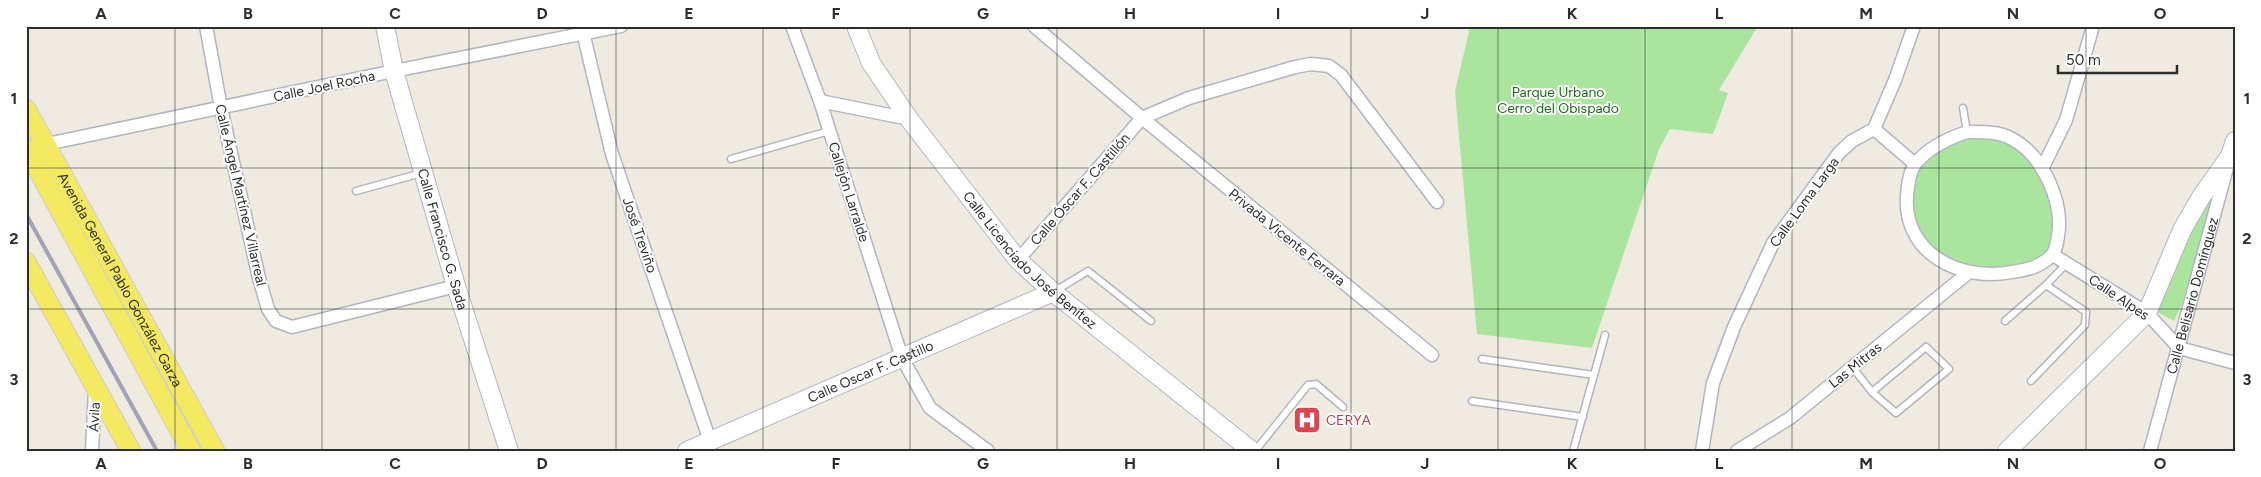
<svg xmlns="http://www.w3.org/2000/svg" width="2261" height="477" font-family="Figtree,sans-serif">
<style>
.green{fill:#a9e59d}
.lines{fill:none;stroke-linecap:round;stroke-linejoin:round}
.lane-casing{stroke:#b3b3c1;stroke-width:9}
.street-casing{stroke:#b3b3c1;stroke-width:15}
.secondary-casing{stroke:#b3b3c1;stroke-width:20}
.primary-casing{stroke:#cdcdcd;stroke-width:21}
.lane{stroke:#fff;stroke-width:6}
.street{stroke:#fff;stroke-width:12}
.secondary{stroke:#fff;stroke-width:18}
.primary{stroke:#f3ea61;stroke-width:19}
.rail{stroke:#a3a2b8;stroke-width:4}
.grid{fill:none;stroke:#2d2d2d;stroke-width:1;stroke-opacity:0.55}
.labels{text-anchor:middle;stroke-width:4;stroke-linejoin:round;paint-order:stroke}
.street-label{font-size:14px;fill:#2d2d2d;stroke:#fff}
.park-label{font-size:14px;fill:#1d6e1a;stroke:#fff}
.health-label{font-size:14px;fill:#be3a42;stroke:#fff;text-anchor:start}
.neatline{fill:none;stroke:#2d2d2d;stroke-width:2}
.grid-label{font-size:16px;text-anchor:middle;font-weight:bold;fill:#2d2d2d}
</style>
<rect width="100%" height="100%" fill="#efebe0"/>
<g class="green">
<path d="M1468 26H1758L1719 90 1728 93 1713 134 1670 129 1659 149 1592 348 1477 334 1455 91 1469 32Z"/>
<path d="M1967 132 2012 139 2055 194 2053 255 1998 275 1938 260 1913 232 1908 183 1915 164Z"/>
<path d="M2213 186 2215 202 2202 236 2182 304 2174 321 2153 310Z"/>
</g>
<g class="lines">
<g class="lane-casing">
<g id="lane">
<path d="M1963 108 1967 132"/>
<path d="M731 159 829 131"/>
<path d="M356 191 422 173"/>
<path d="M1055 291 1088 271 1151 321"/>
<path d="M2005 321 2046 285"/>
<path d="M1482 359 1594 375"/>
<path d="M1853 368 1872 392 1896 413 1949 369 1926 347 1872 392"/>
<path d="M2031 381 2085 325 2086 312 2046 285 2067 263"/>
<path d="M1472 401 1583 417"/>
<path d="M1255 451 1308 385 1316 384 1343 407"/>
<path d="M1573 451 1605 335"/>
</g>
</g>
<g class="street-casing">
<g id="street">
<path d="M206 26 221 108 259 278 268 309 276 321 292 327 456 286"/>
<path d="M792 26 820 101 902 358 930 408 988 451"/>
<path d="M1034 26 1142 118 1432 355"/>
<path d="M582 28 612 154 710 441"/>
<path d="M820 101 909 119"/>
<path d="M1874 129 1915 164"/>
<path d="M1967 132C1982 132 1998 131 2012 139 2043 155 2064 203 2058 236 2057 243 2056 252 2050 257 2039 267 2027 270 2012 272 1961 282 1903 254 1907 196 1908 186 1909 171 1916 163 1929 147 1949 138 1967 132Z"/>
<path d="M41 148 47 144 394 71 621 26"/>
<path d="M2042 169 2066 120 2093 26"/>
<path d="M2053 255 2147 313 2179 348 2235 363"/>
<path d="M1018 260 1142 118 1189 98 1295 67 1311 64 1329 66 1341 75 1437 202"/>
<path d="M92 451 95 389"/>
<path d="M1702 451 1713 383 1734 327 1773 243 1839 153 1852 141 1874 129 1895 80 1914 26"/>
<path d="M1737 451 1790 418 1968 273"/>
<path id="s1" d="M2150 451 2228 164"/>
</g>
</g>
<g class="secondary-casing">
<g id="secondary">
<path id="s2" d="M385 26 394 71 456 286 509 451"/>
<path id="s3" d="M856 26 871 63 909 119 1018 260 1053 292 1252 451"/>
<path id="s4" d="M687 451 1053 292"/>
<path d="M2007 451 2147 313 2182 230 2201 197 2230 156 2235 141"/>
</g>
</g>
<g class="primary-casing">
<g id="primary">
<path id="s5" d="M26 109 215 451"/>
<path d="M26 148 191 451"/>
<path d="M26 262 131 451"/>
</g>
</g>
<use href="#lane" class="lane"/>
<use href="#street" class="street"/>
<use href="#secondary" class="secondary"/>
<use href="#primary" class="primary"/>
<path class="rail" d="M26 214 157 451"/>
</g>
<path class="grid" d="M175 26V451M322 26V451M469 26V451M616 26V451M763 26V451M910 26V451M1057 26V451M1204 26V451M1351 26V451M1498 26V451M1645 26V451M1792 26V451M1939 26V451M2086 26V451M26 168H2235M26 309H2235"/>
<defs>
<g id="hospital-square" transform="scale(1.4375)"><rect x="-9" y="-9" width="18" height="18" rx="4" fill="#e0444e" stroke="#fff"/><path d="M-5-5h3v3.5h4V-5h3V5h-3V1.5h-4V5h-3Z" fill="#fff"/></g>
</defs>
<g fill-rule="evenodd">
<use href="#hospital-square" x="1307" y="420"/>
</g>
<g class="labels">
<g class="street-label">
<text transform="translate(324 86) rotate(-12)" y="5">Calle Joel Rocha</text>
<text transform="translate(1080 189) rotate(-49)" y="5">Calle Óscar F. Castillón</text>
<text transform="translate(849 192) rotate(72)" y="5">Callejón Larralde</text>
<text transform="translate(241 195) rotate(77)" y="5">Calle Ángel Martínez Villarreal</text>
<text transform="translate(1804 202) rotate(-54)" y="5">Calle Loma Larga</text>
<text transform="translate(640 235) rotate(71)" y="5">José Treviño</text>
<text transform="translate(1287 237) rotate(39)" y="5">Privada Vicente Ferrara</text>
<text dy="5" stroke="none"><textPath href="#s2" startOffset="221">Calle Francisco G. Sada</textPath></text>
<text dy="5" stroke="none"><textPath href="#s3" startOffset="294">Calle Licenciado José Benítez</textPath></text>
<text dy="5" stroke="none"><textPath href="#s5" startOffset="195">Avenida General Pablo González Garza</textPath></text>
<text dy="5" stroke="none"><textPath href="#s1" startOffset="161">Calle Belisario Domínguez</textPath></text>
<text transform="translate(2119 297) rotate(34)" y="5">Calle Alpes</text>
<text transform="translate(1855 365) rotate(-39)" y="5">Las Mitras</text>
<text dy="5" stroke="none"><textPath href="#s4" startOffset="200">Calle Oscar F. Castillo</textPath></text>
<text transform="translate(94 417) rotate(-87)" y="5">Ávila</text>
</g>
<g class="park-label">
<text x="1558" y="97">Parque Urbano<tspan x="1558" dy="16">Cerro del Obispado</tspan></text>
</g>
<g class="health-label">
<text x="1326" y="425">CERYA</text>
</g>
</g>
<rect width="2261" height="477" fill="none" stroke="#ffffff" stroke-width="55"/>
<path d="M2058 65v8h119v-8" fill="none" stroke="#2d2d2d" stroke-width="2.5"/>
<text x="2066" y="65" font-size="15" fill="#2d2d2d" stroke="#ffffff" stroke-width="4" paint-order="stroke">50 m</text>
<rect x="28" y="28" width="2206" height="422" class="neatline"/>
<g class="grid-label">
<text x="101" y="19">A</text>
<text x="248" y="19">B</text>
<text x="395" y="19">C</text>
<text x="542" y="19">D</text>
<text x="689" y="19">E</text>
<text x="836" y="19">F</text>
<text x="983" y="19">G</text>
<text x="1130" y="19">H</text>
<text x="1278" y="19">I</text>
<text x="1425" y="19">J</text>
<text x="1572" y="19">K</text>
<text x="1719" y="19">L</text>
<text x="1866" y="19">M</text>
<text x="2013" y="19">N</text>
<text x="2160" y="19">O</text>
<text x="14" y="104">1</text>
<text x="2247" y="104">1</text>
<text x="14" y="244">2</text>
<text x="2247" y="244">2</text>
<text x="14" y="385">3</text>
<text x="2247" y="385">3</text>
<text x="101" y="469">A</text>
<text x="248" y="469">B</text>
<text x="395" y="469">C</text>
<text x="542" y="469">D</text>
<text x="689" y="469">E</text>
<text x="836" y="469">F</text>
<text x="983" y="469">G</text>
<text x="1130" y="469">H</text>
<text x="1278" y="469">I</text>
<text x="1425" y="469">J</text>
<text x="1572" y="469">K</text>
<text x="1719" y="469">L</text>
<text x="1866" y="469">M</text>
<text x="2013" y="469">N</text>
<text x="2160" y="469">O</text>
</g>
</svg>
